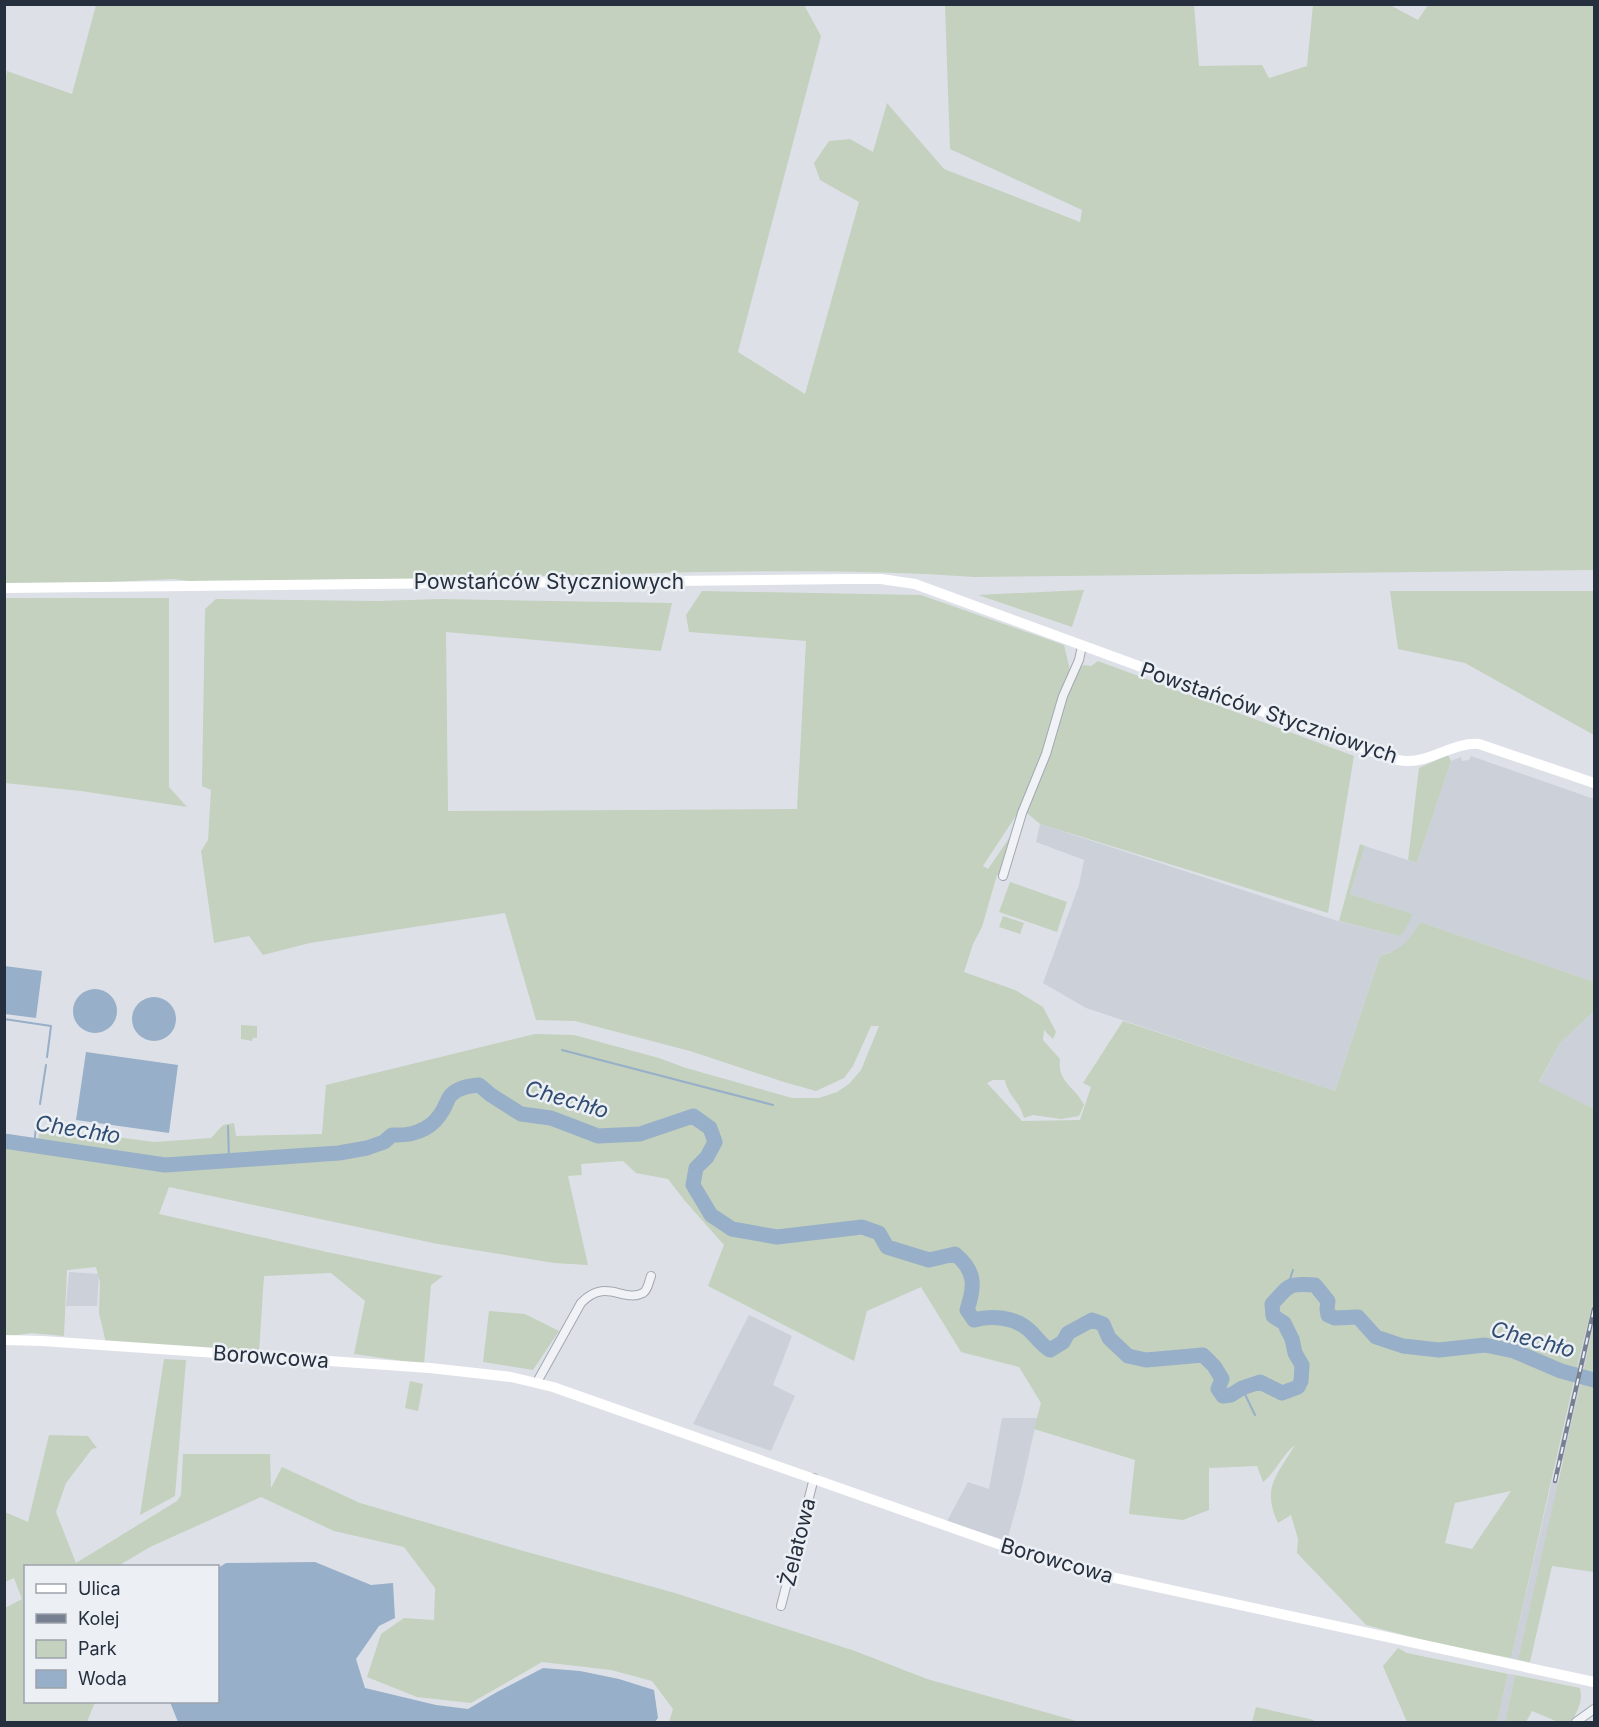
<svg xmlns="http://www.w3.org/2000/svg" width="1599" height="1727" font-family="Inter,sans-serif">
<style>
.built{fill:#cbd0d9}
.green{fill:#c3d1be;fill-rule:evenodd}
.water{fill:#97afc8}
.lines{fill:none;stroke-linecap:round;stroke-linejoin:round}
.stream{stroke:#97afc8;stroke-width:2}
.river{stroke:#97afc8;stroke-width:15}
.street-casing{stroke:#a2a8b1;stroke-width:10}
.street{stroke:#f0f2f6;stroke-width:8}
.secondary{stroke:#fff;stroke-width:10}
.rail-casing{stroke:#768091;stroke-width:4.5}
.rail{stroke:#ecf0f5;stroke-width:2;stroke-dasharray:7;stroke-linecap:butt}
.labels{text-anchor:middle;stroke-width:5;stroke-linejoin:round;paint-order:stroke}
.street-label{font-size:21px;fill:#262f3e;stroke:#ecf0f5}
.water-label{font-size:22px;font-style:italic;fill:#304d72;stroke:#ecf0f5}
</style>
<rect width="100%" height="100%" fill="#dde1e7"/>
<g class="built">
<path d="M1471 756 1594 799V982L1420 922 1412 936 1401 948 1380 956 1335 1091 1086 1008 1043 983 1079 885 1084 860 1036 842 1040 824 1341 922 1399 936 1413 914 1350 894 1365 846 1417 863 1451 761 1461 757 1462 761 1469 760Z"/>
<path d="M1594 1011V1109L1539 1083 1560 1043Z"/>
<path d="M69 1272 99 1274 97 1306H66Z"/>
<path d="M1594 1299V1324L1583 1373 1576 1372Z"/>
<path d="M749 1315 792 1336 773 1385 795 1396 771 1451 693 1424Z"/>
<path d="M1575 1380 1581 1381 1564 1460 1557 1459Z"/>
<path d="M1002 1418H1037L1022 1486 1007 1541 947 1521 968 1482 989 1489Z"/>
<path d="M1552 1481 1559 1482 1518 1660 1511 1658Z"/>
<path d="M1508 1674 1515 1675 1505 1722H1497Z"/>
</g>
<g class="green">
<path d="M1527 4 1594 5V570L975 577C804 565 634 575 463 578 372 580 281 580 190 581L173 579 92 583H5V82L7 71 72 94 96 5H804L821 36 738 352 805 394 859 202 820 180 814 163 829 141 850 139 873 152 887 103 944 169 1080 222 1082 210 950 149 945 5H1194L1199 66 1262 65 1269 78 1307 66 1313 5H1390L1418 20 1428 5Z"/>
<path d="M1084 590 1072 627 978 595Z"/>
<path d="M702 591 921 595 1064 645 1070 670 1077 673 1083 665 1091 666 1098 661 1354 756 1328 913 1040 824 1021 808 983 866 988 869 1012 834 1000 875H997L982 927 973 944 964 972 1015 990 1043 1007 1056 1032 1053 1039 1044 1030 1043 1040 1060 1059C1057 1083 1075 1086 1084 1105L1079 1116 1061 1119 1033 1115 1024 1118C1019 1100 1007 1095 1005 1080H993L987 1083 1022 1121 1080 1120 1091 1087 1083 1083 1123 1021 1335 1091 1380 956C1401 950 1410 940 1420 922L1594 982V1011L1560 1043 1539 1082 1594 1109V1299L1580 1354 1511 1658 1446 1646 1366 1625 1297 1553 1298 1539 1291 1515 1278 1523C1261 1487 1278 1474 1295 1445 1282 1455 1276 1472 1263 1482L1257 1466 1209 1468V1510L1183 1520 1129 1514 1135 1460 1034 1429 1041 1403 1019 1367 961 1352 921 1287 867 1311 854 1361 708 1286 724 1245 685 1201 668 1179 636 1173 623 1161 581 1164 582 1175 568 1176 588 1265 554 1263 438 1244 169 1187 159 1214 327 1252 443 1276 431 1285 424 1364 354 1354 365 1301 331 1273 264 1276 259 1352 106 1343 99 1313 100 1282 96 1267 67 1270 64 1336 31 1333 5 1337 4 1148 117 1163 170 1168 213 1165 212 1157 165 1161 38 1142 40 1127 154 1142 211 1138 223 1125 234 1123 236 1136 322 1134 326 1085 535 1034 574 1035 659 1058 686 1068 792 1098H819L837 1092 849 1084 861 1070 879 1026H871L853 1066 844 1078 816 1091 784 1082 690 1051 575 1021 536 1020 505 913 310 943 263 955 249 936 214 943 201 851 208 840 211 790 202 786 205 609 216 599 379 601 440 599 672 603 661 651 446 632 448 811 797 809 806 641 689 632 686 615ZM1511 1491 1472 1549 1445 1543 1455 1503Z"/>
<path d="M1390 591H1594V735L1465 663 1398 649Z"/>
<path d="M5 598H169V787L187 807 81 791 5 783Z"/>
<path d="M1448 755 1451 761 1417 863 1408 860 1419 768Z"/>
<path d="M1360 844 1365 846 1350 894 1413 914 1404 932 1399 936 1339 921Z"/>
<path d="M1010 882 1067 902 1057 932 999 912Z"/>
<path d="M1003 916 1024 923 1020 934 999 927Z"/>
<path d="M241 1025 257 1026V1038H253L252 1041 241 1039Z"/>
<path d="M489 1311 525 1314 559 1331 533 1370 483 1362Z"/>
<path d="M1594 1324V1572L1552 1566 1530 1662 1518 1660Z"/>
<path d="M164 1359 186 1360 175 1496 140 1515Z"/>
<path d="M410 1381 423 1384 418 1411 405 1408Z"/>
<path d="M49 1435 88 1436 97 1448 92 1449 66 1483 56 1512 76 1563 177 1501 181 1495 183 1454H270L271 1488 282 1467 360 1503 520 1550 675 1593 855 1651 927 1679 1080 1722H669L673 1709 652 1681 611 1670 542 1662 471 1703 417 1697 367 1677 381 1634 404 1618 434 1620 435 1588 404 1547 334 1531 261 1497 150 1547 118 1566H26V1702H95L87 1722H5V1608L22 1599 14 1578 5 1582V1512L28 1522Z"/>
<path d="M1398 1648 1407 1653 1508 1674 1497 1722H1407L1383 1666Z"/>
<path d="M1515 1675 1580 1688C1583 1701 1578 1710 1572 1721L1558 1722 1532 1711 1526 1722H1505Z"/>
<path d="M1256 1707 1314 1720 1313 1722H1252Z"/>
</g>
<g class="water">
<path d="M5 966 42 971 36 1018 5 1014Z"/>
<circle cx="95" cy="1011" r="22"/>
<circle cx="154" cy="1019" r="22"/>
<path d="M86 1052 178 1065 169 1133 76 1120Z"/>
<path d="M315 1562 371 1585 393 1583 395 1618 379 1626 356 1659 365 1688 436 1705 468 1709 497 1692 543 1668 580 1671 619 1679 654 1690 658 1718 655 1722H178L170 1702H218V1568L226 1563Z"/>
</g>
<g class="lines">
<g class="stream">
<path d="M4 1019 51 1026 47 1057"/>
<path d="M562 1050 773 1105"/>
<path d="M40 1104 46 1065"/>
<path d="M228 1126 229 1160"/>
<path d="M34 1145 36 1127"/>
<path d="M1288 1285 1293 1270"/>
<path d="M1242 1388 1255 1415"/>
</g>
<path class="river" d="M4 1141 165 1165 339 1153 367 1148 384 1142 392 1135C413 1136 432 1130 443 1110 446 1105 448 1097 452 1094 460 1087 469 1086 479 1085L491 1095 521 1114 551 1118 598 1136 640 1134 693 1116 710 1128 715 1142 707 1157 696 1168 693 1185 711 1215 732 1229 777 1237 862 1227 879 1233 887 1247 929 1260 955 1254C976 1271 975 1286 967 1310L974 1320C991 1315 1015 1317 1029 1330 1037 1337 1040 1344 1050 1350L1063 1342 1068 1333 1092 1320 1103 1324 1109 1338 1128 1356 1146 1360 1203 1355 1214 1366 1222 1379 1218 1389 1223 1396 1231 1395 1242 1388 1260 1382 1282 1393 1298 1387 1301 1381 1302 1365 1295 1353 1292 1339 1284 1323 1273 1316 1272 1304C1290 1285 1287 1283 1315 1285L1328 1301 1327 1309 1328 1315 1335 1318 1358 1317 1376 1337 1403 1346 1439 1350 1485 1345 1514 1351 1561 1371 1594 1380"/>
<g class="street-casing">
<g id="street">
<path d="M1003 876 1022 813 1046 754 1063 696 1079 660 1082 646"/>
<path d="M537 1382 581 1303C606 1277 623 1303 643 1293 648 1290 649 1281 651 1276"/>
<path d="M781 1606 814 1478"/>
<path d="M1576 1722 1594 1709"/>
</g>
</g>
<use href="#street" class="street"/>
<g class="secondary">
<path d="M4 588 849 579H881L915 584 1387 757C1393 759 1400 761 1406 761 1432 762 1453 742 1479 744L1594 783"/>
<path d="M4 1340 43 1341 430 1368 511 1377 553 1387 1004 1546 1058 1564 1111 1577 1594 1682"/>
</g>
<g class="rail-casing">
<path id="rail" d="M1555 1481 1594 1309"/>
</g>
<use href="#rail" class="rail"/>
</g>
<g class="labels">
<g class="street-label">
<text x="549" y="589">Powstańców Styczniowych</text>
<text transform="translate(1269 713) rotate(19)" y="7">Powstańców Styczniowych</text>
<text transform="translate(271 1357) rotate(4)" y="7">Borowcowa</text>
<text transform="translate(798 1542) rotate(-76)" y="7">Żelatowa</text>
<text transform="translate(1057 1561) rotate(16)" y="7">Borowcowa</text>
</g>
<g class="water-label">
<text transform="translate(567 1099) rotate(16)" y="8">Chechło</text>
<text transform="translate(78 1129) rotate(9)" y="8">Chechło</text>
<text transform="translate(1533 1339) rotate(15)" y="8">Chechło</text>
</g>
</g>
<rect width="1599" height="1727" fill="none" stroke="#262f3e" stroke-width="12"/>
<rect x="24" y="1565" width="195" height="138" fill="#ecf0f5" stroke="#9da3ac" stroke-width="1.5"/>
<rect x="36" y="1584" width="30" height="9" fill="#ffffff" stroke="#9da3ac" stroke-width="1.5"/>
<text x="78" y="1595" font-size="18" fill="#262f3e">Ulica</text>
<rect x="36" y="1614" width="30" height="9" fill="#768091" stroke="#9da3ac" stroke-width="1.5"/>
<text x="78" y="1625" font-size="18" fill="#262f3e">Kolej</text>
<rect x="36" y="1640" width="30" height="18" fill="#c3d1be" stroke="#9da3ac" stroke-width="1.5"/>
<text x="78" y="1655" font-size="18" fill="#262f3e">Park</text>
<rect x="36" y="1670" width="30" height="18" fill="#97afc8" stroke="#9da3ac" stroke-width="1.5"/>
<text x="78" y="1685" font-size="18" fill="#262f3e">Woda</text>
</svg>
